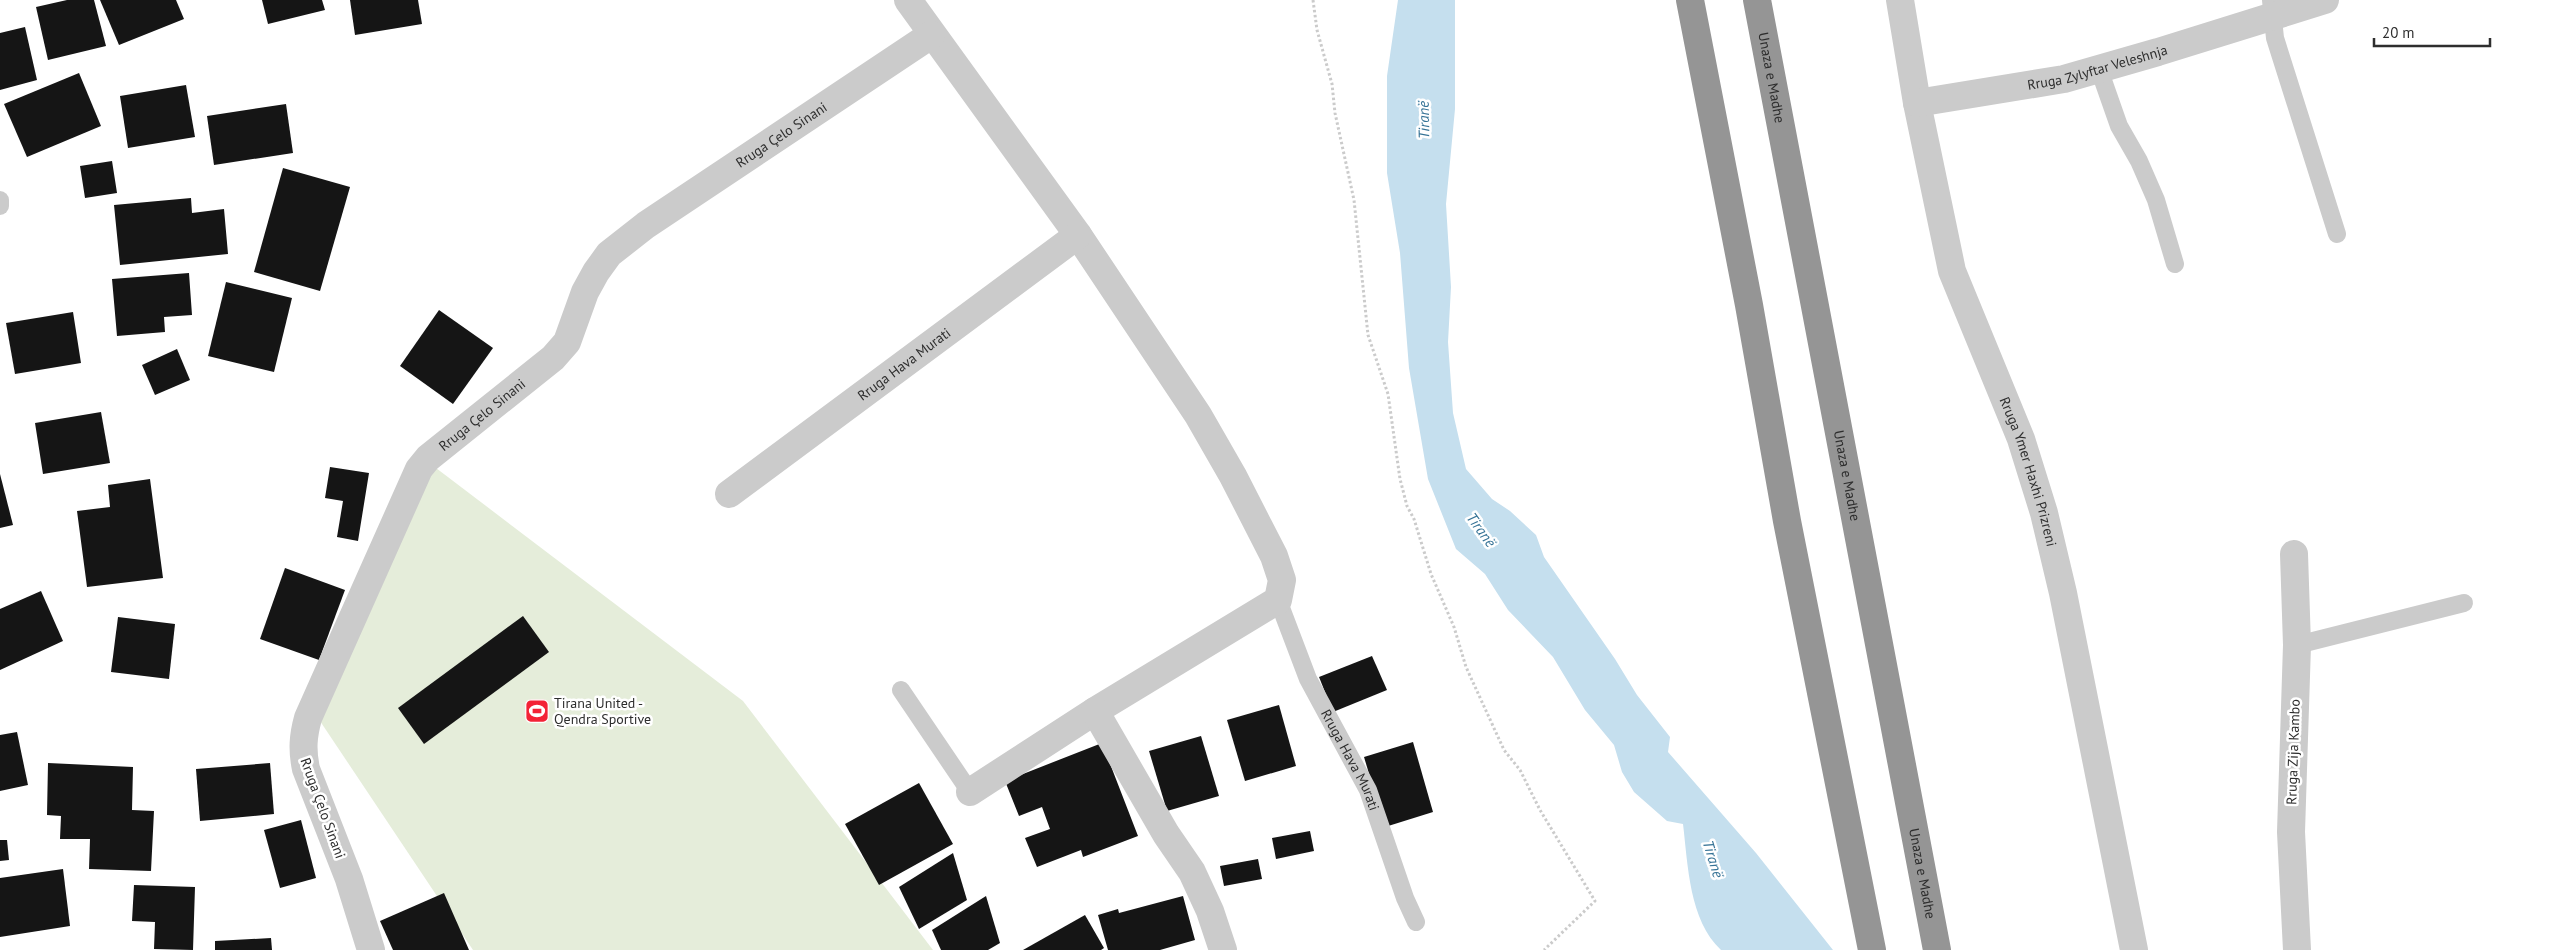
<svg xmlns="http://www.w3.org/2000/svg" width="2549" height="950" font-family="'PT Sans',sans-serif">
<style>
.green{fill:#e5edda}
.water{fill:#c5dfee}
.building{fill:#151515}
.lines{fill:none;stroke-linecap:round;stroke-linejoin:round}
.path{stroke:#cbcbcb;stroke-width:3;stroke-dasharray:2.5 2.5;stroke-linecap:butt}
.lane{stroke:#cbcbcb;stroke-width:18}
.street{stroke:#cbcbcb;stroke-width:28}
.highway{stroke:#959595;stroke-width:28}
.labels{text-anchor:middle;stroke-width:5;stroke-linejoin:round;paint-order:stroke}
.street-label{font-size:14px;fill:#2e2e2e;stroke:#fff}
.poi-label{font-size:14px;fill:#2e2e2e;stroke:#fff;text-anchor:start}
.water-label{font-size:15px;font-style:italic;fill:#367396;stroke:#fff}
</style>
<rect width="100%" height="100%" fill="#fff"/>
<path class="green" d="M436 468 743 701 933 950H473L320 721 417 491Z"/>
<path class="water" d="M1398 0H1455V109L1446 204 1451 287 1448 342 1453 413 1466 469 1492 499 1510 511 1536 535 1544 557 1615 659 1637 695 1670 737 1668 752 1756 853 1833 950H1721C1689 920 1688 865 1683 824L1667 821 1634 792 1622 772 1614 745 1585 710 1553 657 1508 610 1485 574 1456 549 1428 479 1409 368 1400 253 1387 173V76Z"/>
<g class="building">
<path d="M67 0H94L106 46 48 60 36 7Z"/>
<path d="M100 0H176L184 19 119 45Z"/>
<path d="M262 0H322L325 10 268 24Z"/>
<path d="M350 0H418L422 24 355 35Z"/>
<path d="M25 27 37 80 0 90V33Z"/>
<path d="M79 73 101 126 27 157 4 104Z"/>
<path d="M186 85 195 137 128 148 120 96Z"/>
<path d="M286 104 293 153 214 165 207 116Z"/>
<path d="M112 161 117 193 85 198 80 166Z"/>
<path d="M283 168 350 187 320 291 254 272Z"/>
<path d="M191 198 192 213 224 209 228 254 120 265 114 205Z"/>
<path d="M189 273 192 315 164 317 165 332 117 336 112 279Z"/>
<path d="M226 282 292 298 274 372 208 356Z"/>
<path d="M439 310 493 348 453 404 400 366Z"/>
<path d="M73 312 81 363 15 374 6 323Z"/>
<path d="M177 349 190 380 155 395 142 365Z"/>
<path d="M101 412 110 463 43 474 35 423Z"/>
<path d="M330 467 369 473 358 541 337 537 343 501 325 498Z"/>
<path d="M0 474 13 525 0 528Z"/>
<path d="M150 479 163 578 87 587 77 511 110 507 108 485Z"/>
<path d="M285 568 345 590 319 660 260 639Z"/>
<path d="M41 591 63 641 0 670V609Z"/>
<path d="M523 616 549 652 424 744 398 708Z"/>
<path d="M118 617 175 624 169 679 111 672Z"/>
<path d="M1372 656 1387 690 1333 712 1319 677Z"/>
<path d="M1279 705 1296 766 1245 781 1227 720Z"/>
<path d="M17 732 28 785 0 791V735Z"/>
<path d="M1201 736 1219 796 1167 811 1149 751Z"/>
<path d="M1413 742 1433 812 1385 827 1364 757Z"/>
<path d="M1102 743 1138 836 1083 857 1081 850 1037 867 1025 838 1050 829 1042 807 1019 816 1005 781Z"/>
<path d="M48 763 133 767 132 810 154 811 151 871 89 869 90 839H60L61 816 47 815Z"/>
<path d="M270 763 274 814 200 821 196 769Z"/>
<path d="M919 783 953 844 879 885 845 824Z"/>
<path d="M301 820 316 878 280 888 264 830Z"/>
<path d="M1310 831 1314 851 1276 859 1272 838Z"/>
<path d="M0 840H7L9 860 0 861Z"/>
<path d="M953 853 967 900 919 929 899 887Z"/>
<path d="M1258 859 1262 879 1224 886 1220 866Z"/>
<path d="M63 869 70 926 0 937V878Z"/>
<path d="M134 885 195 887 193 950 154 949 155 922 132 921Z"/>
<path d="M444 893 469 950H393L380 921Z"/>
<path d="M986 896 1000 943 988 950H941L932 930Z"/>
<path d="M1183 896 1195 940 1160 950H1108L1098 915 1118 909 1119 913Z"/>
<path d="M1085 915 1104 948 1101 950H1023Z"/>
<path d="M271 938 272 950H215V941Z"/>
</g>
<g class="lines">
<path class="path" d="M1313 0 1317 30 1332 84 1335 113 1354 200 1368 335 1388 394 1400 479 1407 506 1414 519 1431 574 1454 627 1466 667 1504 750 1520 770 1540 810 1595 901 1544 950"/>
<g class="lane">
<path d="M2271 0 2275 38 2337 234"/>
<path d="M2099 69 2119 126 2139 161 2156 200 2175 264"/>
<path d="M0 200V206"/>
<path id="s1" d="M1278 600 1308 679 1368 790 1405 898 1416 922"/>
<path d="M2297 645 2464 603"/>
<path d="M901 690 970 792"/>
</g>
<g class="street">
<path d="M908 0 1078 235 1198 415 1233 476 1274 556 1282 580 1278 600 1095 711 970 792"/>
<path id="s2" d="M1900 0 1917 103 1952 271 2021 439 2044 513 2063 593 2134 950"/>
<path id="s3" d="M1917 103 2064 79 2158 52 2325 0"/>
<path id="s4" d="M729 494 1078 235"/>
<path d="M2294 554 2297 645 2291 832 2297 950"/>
<path d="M1095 711 1166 834 1192 872 1210 911 1223 950"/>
<path id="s5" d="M371 950 349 879 306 769C302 750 303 736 308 718L419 469 428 458 553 358 567 342 585 292 596 272 609 254 646 225 931 35"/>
</g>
<g class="highway">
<path d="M1690 0 1749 305 1787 521 1872 950"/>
<path id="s6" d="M1757 0 1937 950"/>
</g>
</g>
<defs>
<g id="stadium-square" transform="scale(1.25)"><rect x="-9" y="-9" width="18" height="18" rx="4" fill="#f32236" stroke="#fff"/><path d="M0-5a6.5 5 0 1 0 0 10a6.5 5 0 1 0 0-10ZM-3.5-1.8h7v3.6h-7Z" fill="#fff"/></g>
</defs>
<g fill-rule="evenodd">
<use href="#stadium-square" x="537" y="711"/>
</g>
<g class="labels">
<g class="street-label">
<text dy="5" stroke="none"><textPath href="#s3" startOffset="184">Rruga Zylyftar Veleshnja</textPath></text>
<text dy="5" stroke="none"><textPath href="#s6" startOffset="79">Unaza e Madhe</textPath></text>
<text dy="5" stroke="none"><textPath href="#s5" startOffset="1020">Rruga Çelo Sinani</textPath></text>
<text dy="5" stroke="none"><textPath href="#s4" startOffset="218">Rruga Hava Murati</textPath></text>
<text dy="5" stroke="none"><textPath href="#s5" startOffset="600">Rruga Çelo Sinani</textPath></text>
<text dy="5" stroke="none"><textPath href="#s2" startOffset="491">Rruga Ymer Haxhi Prizreni</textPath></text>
<text dy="5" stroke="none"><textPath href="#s6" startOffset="484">Unaza e Madhe</textPath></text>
<text transform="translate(2293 752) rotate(-88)" y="5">Rruga Zija Kambo</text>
<text dy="5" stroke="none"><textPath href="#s1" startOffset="176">Rruga Hava Murati</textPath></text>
<text transform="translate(323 808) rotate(70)" y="5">Rruga Çelo Sinani</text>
<text dy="5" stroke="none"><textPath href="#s6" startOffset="889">Unaza e Madhe</textPath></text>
</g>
<g class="poi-label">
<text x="554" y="708">Tirana United -<tspan x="554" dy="16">Qendra Sportive</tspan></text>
</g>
<g class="water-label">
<text transform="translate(1424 120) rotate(-91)" y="5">Tiranë</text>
<text transform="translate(1481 530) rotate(54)" y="5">Tiranë</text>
<text transform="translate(1713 859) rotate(73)" y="5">Tiranë</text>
</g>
</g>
<path d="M2374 38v8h116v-8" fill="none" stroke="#2e2e2e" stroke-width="2.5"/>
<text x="2382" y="38" font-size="15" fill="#2e2e2e" stroke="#ffffff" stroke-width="4" paint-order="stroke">20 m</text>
</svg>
